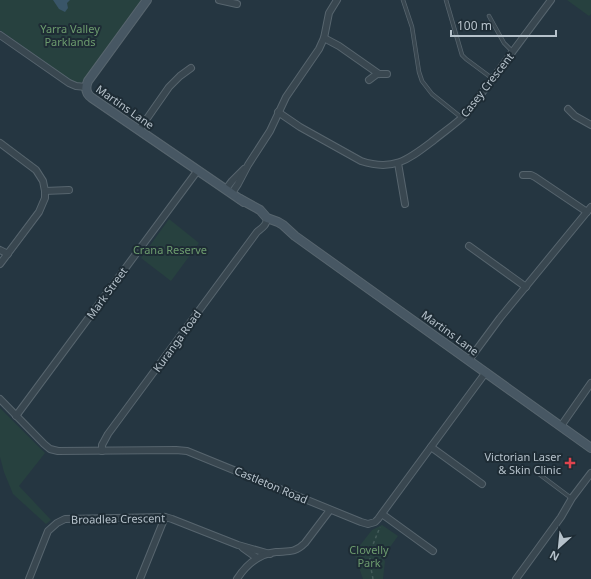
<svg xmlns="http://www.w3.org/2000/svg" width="591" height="579" font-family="'Noto Sans',sans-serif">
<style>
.green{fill:#27413f}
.water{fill:#395568}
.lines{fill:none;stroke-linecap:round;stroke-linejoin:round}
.lane-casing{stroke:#57656e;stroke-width:4.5}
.street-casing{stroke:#57656e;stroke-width:8}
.secondary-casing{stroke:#57656e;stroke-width:10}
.path{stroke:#455d5b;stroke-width:1.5;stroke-dasharray:3 3;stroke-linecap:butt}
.lane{stroke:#394750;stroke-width:3}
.street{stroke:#394750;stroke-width:6}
.secondary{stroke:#475763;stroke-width:8}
.health-dot{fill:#e0444e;stroke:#1e2c35;stroke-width:1.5}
.labels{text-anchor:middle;stroke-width:4;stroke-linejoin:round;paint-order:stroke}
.park-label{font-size:11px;fill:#6d9c6e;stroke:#1e2c35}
.street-label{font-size:11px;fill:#b6c2cb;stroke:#1e2c35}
.poi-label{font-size:11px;fill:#b6c2cb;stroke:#1e2c35;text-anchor:end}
</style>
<rect width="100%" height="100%" fill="#253641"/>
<g class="green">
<path d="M0 0H141L82 82C78 84 75 83 72 81L0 30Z"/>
<path d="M567 0H591V14L589 16Z"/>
<path d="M169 219 199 243 171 281 141 258Z"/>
<path d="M0 408 45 453 19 486 51 520 46 524 13 494 4 472 0 457Z"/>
<path d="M382 525 398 536 382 558 385 561 383 579H363L354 553 372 530Z"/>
</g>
<path class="water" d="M53 0H70L67 3 68 8 65 12 59 9Z"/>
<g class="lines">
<g class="lane-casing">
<g id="lane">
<path d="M403 0 412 27 419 72 422 81 432 94 462 118"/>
<path d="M446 0 462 55 466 59 493 79"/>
<path d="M489 16 504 43 513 52"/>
<path d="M539 474 571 498"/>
</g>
</g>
<g class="street-casing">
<g id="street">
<path d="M219 0 237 4"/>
<path d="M0 35 69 83 76 86 86 87"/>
<path d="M324 38 339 46 379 74"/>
<path d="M369 80 377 74H387"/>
<path d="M568 109 575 116 591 125"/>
<path d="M278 112 300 127 361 161C394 172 409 159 434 140 445 131 457 123 467 113L551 0"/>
<path d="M139 130 169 87 180 76 191 68"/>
<path d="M0 143 36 170 43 181 45 191V198L39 212 0 264"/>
<path d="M398 163 405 204"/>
<path d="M523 175H531L535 177 587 212"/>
<path d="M226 189 232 181 244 169"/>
<path d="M45 191 69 190"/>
<path d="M232 193 238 184 248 165 270 131 286 97 319 49 324 38 329 13 337 0"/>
<path d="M469 246 526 287"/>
<path d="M0 250 8 254"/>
<path d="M469 360 500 318 591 207"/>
<path d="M0 399 44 444 50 449 58 451 176 450 187 451 361 522 368 524 375 522 378 519 486 372"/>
<path d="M16 416 198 170"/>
<path d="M561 426 591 383"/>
<path d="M431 447 482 484"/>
<path d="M102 451V445L108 434 257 232C262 228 267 225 267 218"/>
<path d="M382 514 433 551"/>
<path d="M243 548 257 558"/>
<path d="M29 579 48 531 57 523 65 519 165 517 172 519 238 545 270 554"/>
<path d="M140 579 165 517"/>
<path d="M237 579C246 565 259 554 276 552 289 551 295 553 305 543L330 510"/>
<path d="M516 579 561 517 572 498 591 473"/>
</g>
</g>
<g class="secondary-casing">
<g id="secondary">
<path d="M147 0 88 81C85 88 86 94 92 98L244 202"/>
<path d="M240 199 260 210 267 218 278 222 283 225 295 236 591 448"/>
</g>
</g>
<path class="path" d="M373 579 370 563V552L380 527"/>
<use href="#lane" class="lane"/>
<use href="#street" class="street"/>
<use href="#secondary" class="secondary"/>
</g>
<path class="health-dot" d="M568 457h4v4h4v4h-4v4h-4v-4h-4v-4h4z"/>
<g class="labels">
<g class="park-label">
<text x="70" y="33">Yarra Valley<tspan x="70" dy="13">Parklands</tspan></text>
<text x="170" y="254">Crana Reserve</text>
<text x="369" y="554">Clovelly<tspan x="369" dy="13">Park</tspan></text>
</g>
<g class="street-label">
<text transform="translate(487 85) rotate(-52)" y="4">Casey Crescent</text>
<text transform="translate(125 107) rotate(35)" y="4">Martins Lane</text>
<text transform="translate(107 293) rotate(-54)" y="4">Mark Street</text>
<text transform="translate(450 333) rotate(36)" y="4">Martins Lane</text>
<text transform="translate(177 341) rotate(-54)" y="4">Kuranga Road</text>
<text transform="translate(271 485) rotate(23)" y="4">Castleton Road</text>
<text transform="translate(118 519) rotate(-1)" y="4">Broadlea Crescent</text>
</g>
<g class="poi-label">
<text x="561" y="461">Victorian Laser<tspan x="561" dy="13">&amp; Skin Clinic</tspan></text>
</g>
</g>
<g transform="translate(559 547) rotate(207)" stroke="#1e2c35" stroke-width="3" paint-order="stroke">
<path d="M0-3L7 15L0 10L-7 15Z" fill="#b6c2cb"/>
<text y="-6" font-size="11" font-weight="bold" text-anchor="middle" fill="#b6c2cb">N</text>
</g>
<path d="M451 30v6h105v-6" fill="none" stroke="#b6c2cb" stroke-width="2"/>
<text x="457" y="30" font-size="12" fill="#b6c2cb" stroke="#1e2c35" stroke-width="3" paint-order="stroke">100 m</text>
</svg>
